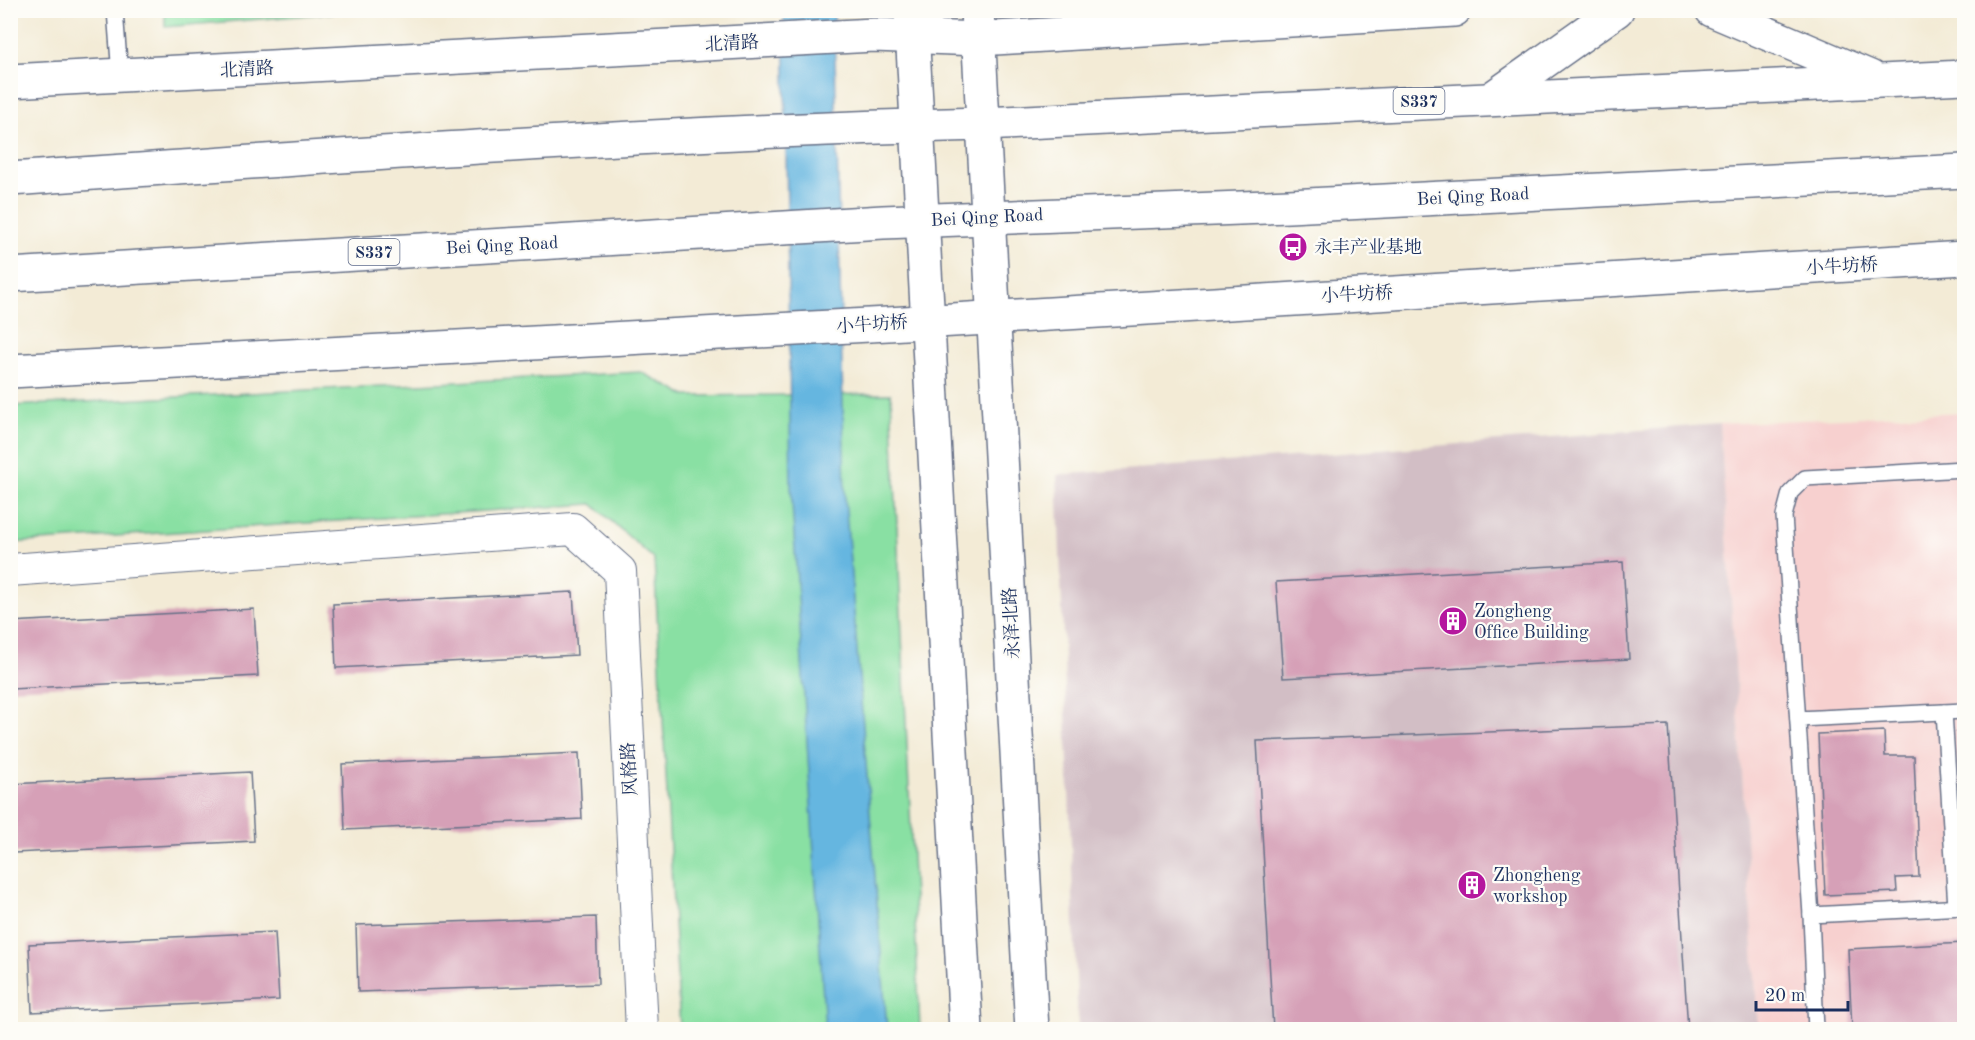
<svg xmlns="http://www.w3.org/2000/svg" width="1975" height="1040" font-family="'Old Standard TT','Noto Serif SC',serif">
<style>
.built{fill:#f7d0cf}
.industrial{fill:#d2bec5}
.green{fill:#89e0a3;stroke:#528880;stroke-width:1.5}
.water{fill:#65b6e0;stroke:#40729f;stroke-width:1.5}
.building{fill:#d6a0b7}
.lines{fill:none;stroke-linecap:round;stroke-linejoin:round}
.lane-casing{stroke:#677188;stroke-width:18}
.street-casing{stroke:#677188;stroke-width:34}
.secondary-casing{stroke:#677188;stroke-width:36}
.primary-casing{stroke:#677188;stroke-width:36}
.lane{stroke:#fff;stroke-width:15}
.street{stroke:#fff;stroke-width:32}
.secondary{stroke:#fff;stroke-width:33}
.primary{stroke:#fff;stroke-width:33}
.labels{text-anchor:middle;stroke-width:4.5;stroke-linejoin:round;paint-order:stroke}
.shield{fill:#fdfcf7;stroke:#5f6c8c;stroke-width:1.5}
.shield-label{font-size:16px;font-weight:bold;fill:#1b2f5e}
.street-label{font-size:18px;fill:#1b2f5e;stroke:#fdfcf7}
.poi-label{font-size:18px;fill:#1b2f5e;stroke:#fdfcf7;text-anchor:start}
</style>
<rect width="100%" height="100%" fill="#fdfcf7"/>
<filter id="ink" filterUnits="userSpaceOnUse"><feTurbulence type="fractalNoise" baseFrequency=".0167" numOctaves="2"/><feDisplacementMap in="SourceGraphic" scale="12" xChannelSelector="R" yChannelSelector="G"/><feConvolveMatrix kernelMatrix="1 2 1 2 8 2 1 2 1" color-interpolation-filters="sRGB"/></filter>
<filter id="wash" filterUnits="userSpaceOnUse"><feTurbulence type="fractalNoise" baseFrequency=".008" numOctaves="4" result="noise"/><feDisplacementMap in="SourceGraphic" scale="24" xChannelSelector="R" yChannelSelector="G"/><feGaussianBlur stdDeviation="1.35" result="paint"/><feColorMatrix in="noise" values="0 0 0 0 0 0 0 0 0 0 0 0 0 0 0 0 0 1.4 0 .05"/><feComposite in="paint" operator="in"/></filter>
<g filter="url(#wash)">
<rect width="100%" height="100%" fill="#f3ebd6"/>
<path class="built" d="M1964 412V1029H1758L1720 424Z"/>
<path class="industrial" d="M1720 424 1758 1029H1078L1057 475Z"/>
<g class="green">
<path d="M165 11V10L357 11 165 27Z"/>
<path d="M641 372 686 396 891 394 920 1029H680L654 559 592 504 11 543V406Z"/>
</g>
<path class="water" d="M784 11H834L845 498 887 1029H825L791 486Z"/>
<g id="blocks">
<g class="building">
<path d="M1623 562 1629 659 1283 678 1276 582Z"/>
<path d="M573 592 577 655 336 668 333 604Z"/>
<path d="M254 609 258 676 11 689 10 622Z"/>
<path d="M1668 725 1688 1030H1273L1257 741Z"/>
<path d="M1884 731 1885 756H1914L1919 877 1896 878 1897 892 1825 895 1818 734Z"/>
<path d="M579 753 582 819 345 830 342 764Z"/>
<path d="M250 772 254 841 14 853 10 784Z"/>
<path d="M596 917 598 984 358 992 356 925Z"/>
<path d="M275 932 279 1000 32 1012 29 944Z"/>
<path d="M1964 943V1030H1852L1848 949Z"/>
</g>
</g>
</g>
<g filter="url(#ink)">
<use href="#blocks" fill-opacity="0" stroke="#677188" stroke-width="1.5"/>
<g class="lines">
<g class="lane-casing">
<g id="lane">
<path d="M115 10 120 75"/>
<path d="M1944 712 1956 907"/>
<path d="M1798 719 1964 711"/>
<path d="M1811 915 1964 907"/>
<path d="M1816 1030 1811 915 1784 516 1790 493 1805 478 1964 469"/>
</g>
</g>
<g class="street-casing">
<path id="street" d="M10 570 573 529 620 571 642 1030"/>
</g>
<g class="secondary-casing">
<g id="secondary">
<path d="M911 10 966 1030"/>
<path d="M977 10 1032 1030"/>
<path d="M10 81 874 35 979 39 1454 10"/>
<path d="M10 371 888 324 1964 258"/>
</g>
</g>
<g class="primary-casing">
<g id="primary">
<path d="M1712 10 1870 77"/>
<path d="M1494 97 1617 10"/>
<path d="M10 179C334 156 659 132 983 124L1964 77"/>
<path d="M10 275 883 222 1289 206 1964 171"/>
</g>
</g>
<use href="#lane" class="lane"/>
<use href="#street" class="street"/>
<use href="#secondary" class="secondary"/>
<use href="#primary" class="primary"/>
</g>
</g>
<defs>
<g id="bus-disc" transform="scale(1.5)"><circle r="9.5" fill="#b5179e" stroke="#fdfcf7"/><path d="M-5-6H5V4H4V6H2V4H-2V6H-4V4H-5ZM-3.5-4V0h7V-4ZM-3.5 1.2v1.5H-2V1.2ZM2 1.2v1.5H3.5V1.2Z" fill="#fff"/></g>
<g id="building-disc" transform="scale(1.5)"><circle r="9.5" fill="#b5179e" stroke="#fdfcf7"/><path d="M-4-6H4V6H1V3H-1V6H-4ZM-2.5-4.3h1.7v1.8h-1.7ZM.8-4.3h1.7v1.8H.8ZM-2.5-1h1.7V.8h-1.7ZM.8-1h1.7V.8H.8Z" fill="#fff"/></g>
</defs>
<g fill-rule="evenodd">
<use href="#bus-disc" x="1293" y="247"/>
<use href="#building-disc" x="1453" y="621"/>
<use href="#building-disc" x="1472" y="885"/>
</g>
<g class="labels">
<g class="shield">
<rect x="1393.5" y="88" width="51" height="26" rx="4.5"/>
<rect x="348.5" y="239" width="51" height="26" rx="4.5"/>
</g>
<g class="shield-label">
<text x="1419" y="107">S337</text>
<text x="374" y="258">S337</text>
</g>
<g class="street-label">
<text transform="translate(732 43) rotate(-3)" y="6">北清路</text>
<text transform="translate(247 69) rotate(-3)" y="6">北清路</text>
<text transform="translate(1473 196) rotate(-3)" y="6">Bei Qing Road</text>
<text transform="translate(987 217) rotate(-3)" y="6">Bei Qing Road</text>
<text transform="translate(502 245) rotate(-3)" y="6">Bei Qing Road</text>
<text transform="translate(1842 266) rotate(-3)" y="6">小牛坊桥</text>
<text transform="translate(1357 294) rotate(-3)" y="6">小牛坊桥</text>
<text transform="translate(872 324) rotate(-4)" y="6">小牛坊桥</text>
<text transform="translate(1011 623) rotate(-93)" y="6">永泽北路</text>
<text transform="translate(629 769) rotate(-93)" y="6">风格路</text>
</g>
<g class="poi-label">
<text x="1314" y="253">永丰产业基地</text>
<text x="1474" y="617">Zongheng<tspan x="1474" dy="21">Office Building</tspan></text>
<text x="1493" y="881">Zhongheng<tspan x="1493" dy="21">workshop</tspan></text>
</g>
</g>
<rect width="1975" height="1040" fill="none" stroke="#fdfcf7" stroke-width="36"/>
<path d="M1756 1001v9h92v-9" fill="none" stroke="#1b2f5e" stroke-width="3"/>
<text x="1765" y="1001" font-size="18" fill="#1b2f5e" stroke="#fdfcf7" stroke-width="4.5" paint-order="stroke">20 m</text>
</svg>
